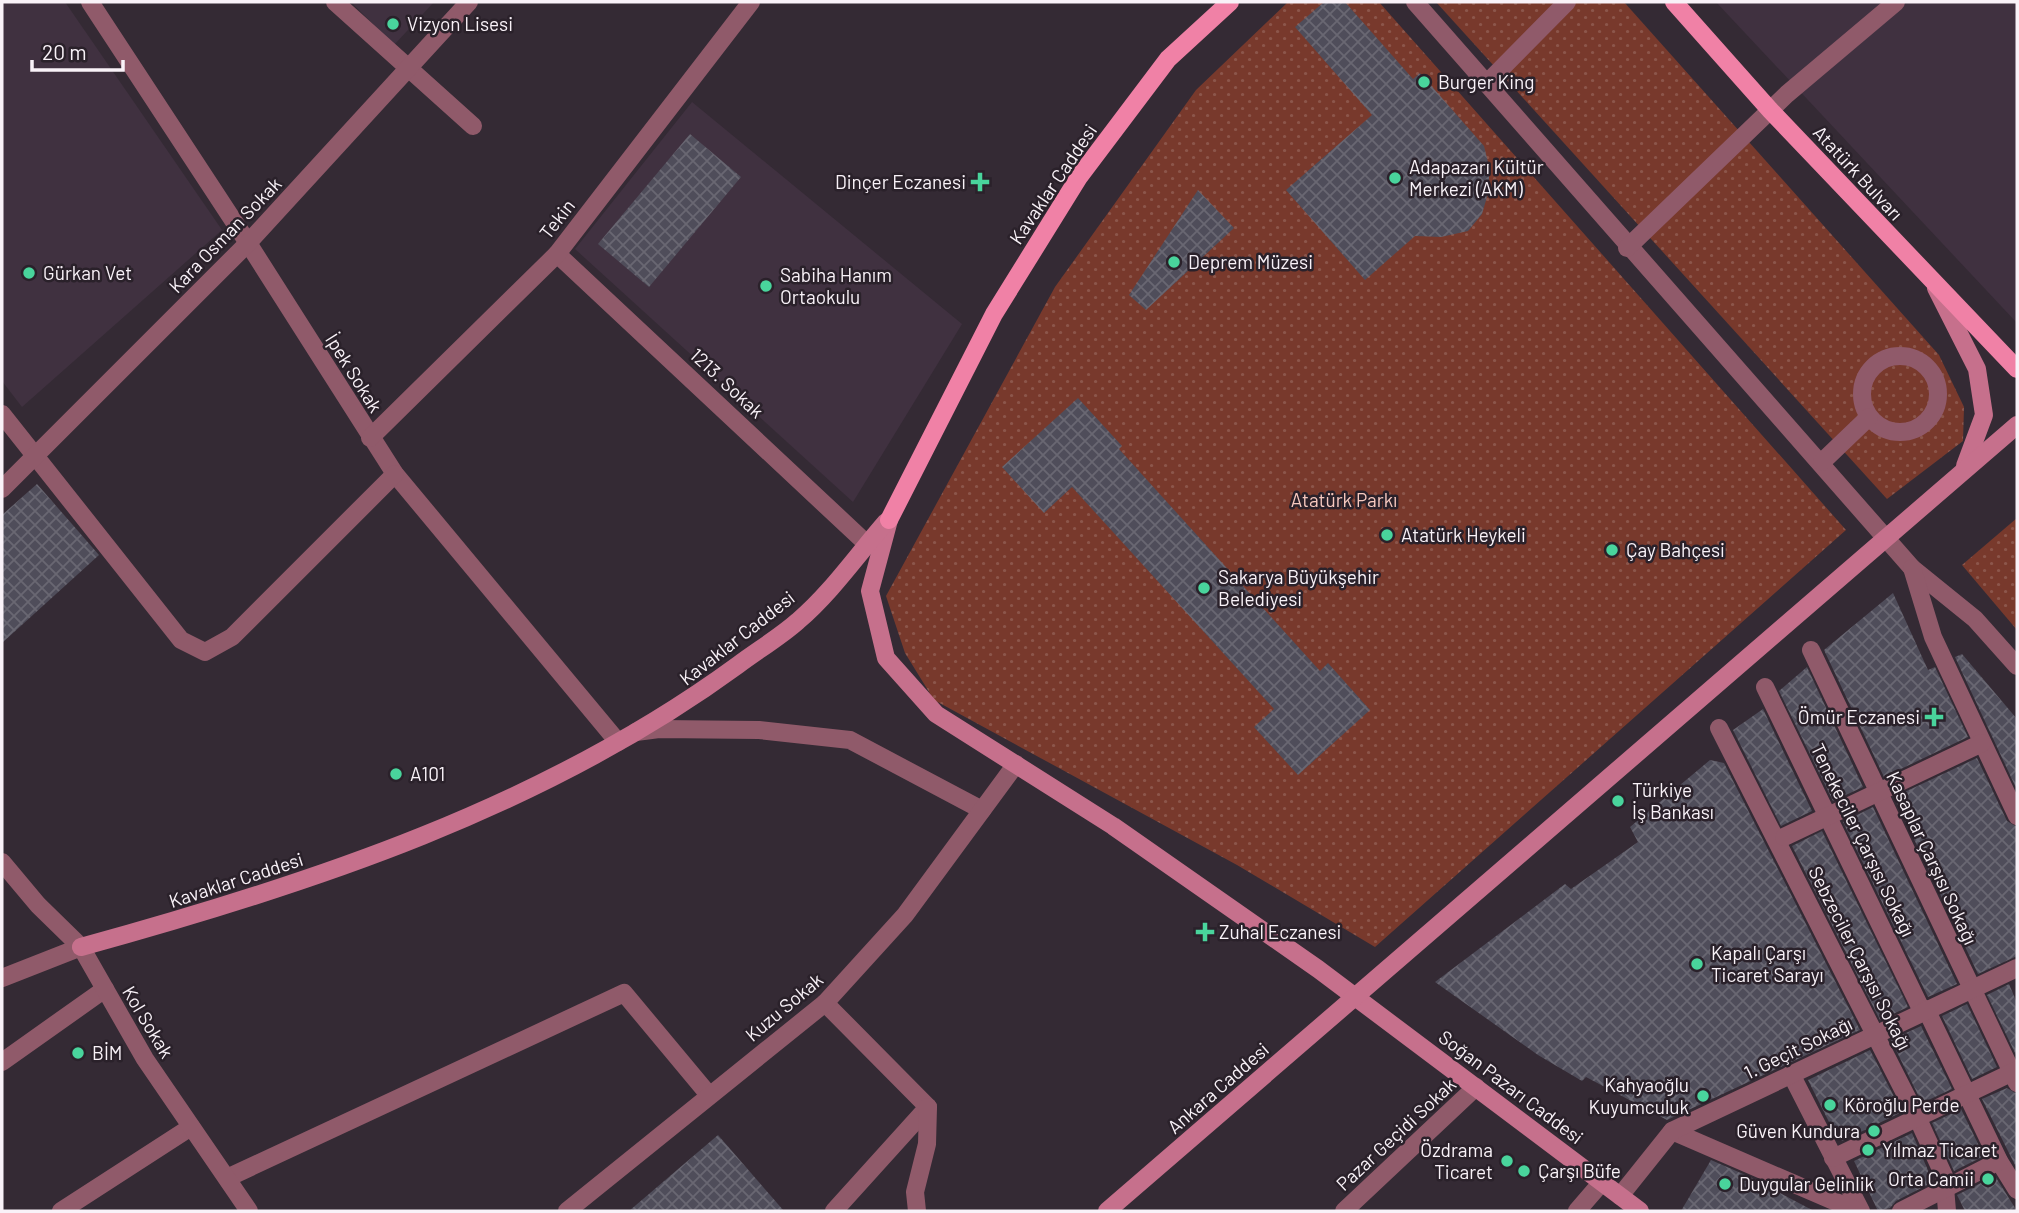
<svg xmlns="http://www.w3.org/2000/svg" width="2019" height="1213" font-family="Barlow,sans-serif">
<style>
.built{fill:#403140}
.park{fill:url(#park-dots)}
.building{fill:url(#building-cross-hatch)}
.lines{fill:none;stroke-linecap:round;stroke-linejoin:round}
.pedestrian{stroke:#905a6a;stroke-width:18}
.minor{stroke:#905a6a;stroke-width:18}
.tertiary{stroke:#905a6a;stroke-width:18}
.secondary{stroke:#c6708c;stroke-width:18}
.primary{stroke:#f081a6;stroke-width:18}
.poi-dot{fill:#49d49c;stroke:#2a212a;stroke-width:2.5}
.labels{text-anchor:middle;stroke-width:5;stroke-linejoin:round;paint-order:stroke}
.poi-label{font-size:19px;fill:#f9f2f8;stroke:#2a212a;text-anchor:start}
.street-label{font-size:19px;fill:#f9f2f8;stroke:#2a212a}
.park-label{font-size:19px;fill:#f7c9bf;stroke:#2a212a}
</style>
<defs>
<pattern id="park-dots" width="8" height="8" patternUnits="userSpaceOnUse" patternTransform="scale(1.75)"><rect width="8" height="8" fill="#78392c"/><path d="M2 2h.1M6 6h.1" fill="none" stroke="#8c564b" stroke-width="1.8" stroke-linecap="round"/></pattern>
<pattern id="building-cross-hatch" width="8" height="8" patternUnits="userSpaceOnUse" patternTransform="scale(1.75)"><rect width="8" height="8" fill="#4f4d5a"/><path d="M0 0l8 8M0 8l8-8" fill="none" stroke="#696772"/></pattern>
</defs>
<rect width="100%" height="100%" fill="#342a34"/>
<g class="built">
<path d="M2 2H65L222 230 22 407 2 381Z"/>
<path d="M351 2H434L394 45Z"/>
<path d="M1716 2H2017V323Z"/>
<path d="M692 102 962 324 853 502 575 249Z"/>
</g>
<g class="park">
<path d="M1288 2H1379L1846 530 1375 947 1237 865 934 700 905 653 886 596 1055 287 1196 90Z"/>
<path d="M1436 2H1624L1939 355 1964 407 1963 441 1887 499Z"/>
<path d="M2017 518V630L1962 565Z"/>
</g>
<g class="building">
<path d="M1324 2H1345L1413 79 1420 73 1484 146 1489 166V190L1482 214 1468 231 1441 237 1415 236 1365 280 1286 190 1372 115 1295 27Z"/>
<path d="M690 134 741 177 649 287 598 244Z"/>
<path d="M1198 190 1234 228 1146 310 1129 295Z"/>
<path d="M1078 398 1122 446 1119 449 1320 671 1328 663 1370 710 1298 775 1254 727 1274 709 1072 487 1044 513 1002 467Z"/>
<path d="M37 484 99 555 2 643V515Z"/>
<path d="M1893 593 1928 670 1935 667 1968 737 1884 777 1824 650Z"/>
<path d="M1962 654 2017 719V790L1955 657Z"/>
<path d="M1807 667 1863 787 1833 801 1779 691Z"/>
<path d="M1763 709 1812 811 1781 826 1733 730Z"/>
<path d="M1977 758 2007 821 2017 827V956L1978 974 1894 797Z"/>
<path d="M1710 760 1724 763 1860 1030 1667 1120 1586 1077 1582 1081 1538 1055 1435 982 1565 884 1571 889 1638 842 1630 827Z"/>
<path d="M1873 807 1957 984 1928 997 1843 822Z"/>
<path d="M1822 831 1908 1007 1880 1020 1792 846Z"/>
<path d="M2009 984 2017 1003V1057L1987 995Z"/>
<path d="M1967 1004 1997 1067 1972 1079 1942 1016Z"/>
<path d="M1921 1026 1952 1089 1922 1103 1891 1040Z"/>
<path d="M1870 1050 1902 1112 1842 1141 1833 1125 1831 1126 1808 1080Z"/>
<path d="M2007 1088 2017 1094V1169L1982 1099Z"/>
<path d="M1961 1109 1984 1156 1954 1171 1932 1123Z"/>
<path d="M1912 1133 1933 1182 1896 1201 1890 1208 1878 1211 1854 1161Z"/>
<path d="M718 1135 784 1211H629Z"/>
<path d="M1711 1160 1750 1177 1814 1211H1681Z"/>
<path d="M1995 1176 2017 1211H1965L1957 1195Z"/>
</g>
<g class="lines">
<g class="pedestrian">
<path d="M1415 2 1912 568 1975 619 2017 666"/>
<path d="M1487 83 1567 2"/>
<path d="M1627 248 1787 94 1896 2"/>
<circle cx="1900" cy="394" r="38"/>
<path d="M1822 462 1869 417"/>
<path d="M1912 568 1933 637 2017 816"/>
<path d="M1811 650 2017 1083"/>
<path d="M1765 687 1922 1011"/>
<path d="M1719 728 1918 1119 1944 1176 1947 1211"/>
<path d="M1784 837 1982 743"/>
<path d="M1926 1009 1999 1161 2017 1190"/>
<path d="M1791 1074 1861 1211"/>
<path d="M1672 1131 1857 1211"/>
<path d="M1833 1158 2017 1070"/>
<path d="M1620 1196 1672 1131 2017 968"/>
<path d="M1901 1211 1999 1161"/>
</g>
<g class="minor">
<path d="M90 2 248 243 395 474 618 742"/>
<path d="M335 2 473 126"/>
<path d="M557 254 867 544"/>
<path d="M2 414 181 640 205 652 232 637 395 474"/>
<path d="M370 438 557 254 751 2"/>
<path d="M2 489 248 243 469 2"/>
<path d="M636 732 659 729 759 730 850 740 982 810"/>
<path d="M2 978 81 947"/>
<path d="M825 1003 928 1107 834 1211"/>
<path d="M2 1062 105 989"/>
<path d="M227 1178 624 993 709 1095"/>
<path d="M61 1211 191 1127"/>
<path d="M567 1211 825 1003 905 915 1016 764"/>
<path d="M917 1211 915 1192 927 1144 928 1107"/>
<path d="M1344 1211 1476 1087"/>
<path d="M1577 1211 1602 1182"/>
</g>
<path class="tertiary" d="M2 862 38 905 81 947 145 1059 249 1211"/>
<g class="secondary">
<path d="M1936 288 1977 369 1984 415 1965 466"/>
<path d="M889 520 870 591 886 658 936 714 1113 826 1318 969 1640 1211"/>
<path d="M81 947C311 884 544 807 738 665 758 650 780 637 798 621 831 593 858 554 886 522"/>
<path d="M1107 1211 2017 425"/>
</g>
<g class="primary">
<path d="M1674 2 1770 110 2017 369"/>
<path d="M889 520 994 314 1079 177 1168 59 1230 2"/>
</g>
</g>
<g class="poi-dot">
<circle cx="393" cy="24" r="7"/>
<circle cx="1424" cy="82" r="7"/>
<circle cx="1395" cy="178" r="7"/>
<path d="M976.5 171.5h7v7h7v7h-7v7h-7v-7h-7v-7h7z"/>
<circle cx="1174" cy="262" r="7"/>
<circle cx="29" cy="273" r="7"/>
<circle cx="766" cy="286" r="7"/>
<circle cx="1387" cy="535" r="7"/>
<circle cx="1612" cy="550" r="7"/>
<circle cx="1204" cy="588" r="7"/>
<path d="M1930.5 706.5h7v7h7v7h-7v7h-7v-7h-7v-7h7z"/>
<circle cx="396" cy="774" r="7"/>
<circle cx="1618" cy="801" r="7"/>
<path d="M1201.5 921.5h7v7h7v7h-7v7h-7v-7h-7v-7h7z"/>
<circle cx="1697" cy="964" r="7"/>
<circle cx="78" cy="1053" r="7"/>
<circle cx="1703" cy="1096" r="7"/>
<circle cx="1830" cy="1105" r="7"/>
<circle cx="1874" cy="1131" r="7"/>
<circle cx="1868" cy="1150" r="7"/>
<circle cx="1507" cy="1161" r="7"/>
<circle cx="1524" cy="1171" r="7"/>
<circle cx="1988" cy="1179" r="7"/>
<circle cx="1725" cy="1184" r="7"/>
</g>
<g class="labels">
<g class="poi-label">
<text x="407" y="31">Vizyon Lisesi</text>
<text x="1438" y="89">Burger King</text>
<text x="1409" y="174">Adapazarı Kültür<tspan x="1409" dy="22">Merkezi (AKM)</tspan></text>
<text x="966" y="189" text-anchor="end">Dinçer Eczanesi</text>
<text x="1188" y="269">Deprem Müzesi</text>
<text x="43" y="280">Gürkan Vet</text>
<text x="780" y="282">Sabiha Hanım<tspan x="780" dy="22">Ortaokulu</tspan></text>
<text x="1401" y="542">Atatürk Heykeli</text>
<text x="1626" y="557">Çay Bahçesi</text>
<text x="1218" y="584">Sakarya Büyükşehir<tspan x="1218" dy="22">Belediyesi</tspan></text>
<text x="1920" y="724" text-anchor="end">Ömür Eczanesi</text>
<text x="410" y="781">A101</text>
<text x="1632" y="797">Türkiye<tspan x="1632" dy="22">İş Bankası</tspan></text>
<text x="1219" y="939">Zuhal Eczanesi</text>
<text x="1711" y="960">Kapalı Çarşı<tspan x="1711" dy="22">Ticaret Sarayı</tspan></text>
<text x="92" y="1060">BİM</text>
<text x="1689" y="1092" text-anchor="end">Kahyaoğlu<tspan x="1689" dy="22">Kuyumculuk</tspan></text>
<text x="1844" y="1112">Köroğlu Perde</text>
<text x="1860" y="1138" text-anchor="end">Güven Kundura</text>
<text x="1493" y="1157" text-anchor="end">Özdrama<tspan x="1493" dy="22">Ticaret</tspan></text>
<text x="1882" y="1157">Yılmaz Ticaret</text>
<text x="1538" y="1178">Çarşı Büfe</text>
<text x="1974" y="1186" text-anchor="end">Orta Camii</text>
<text x="1739" y="1191">Duygular Gelinlik</text>
</g>
<g class="street-label">
<text transform="translate(1858 173) rotate(47)" y="7">Atatürk Bulvarı</text>
<text transform="translate(1053 184) rotate(-56)" y="7">Kavaklar Caddesi</text>
<text transform="translate(557 219) rotate(-52)" y="7">Tekin</text>
<text transform="translate(225 235) rotate(-46)" y="7">Kara Osman Sokak</text>
<text transform="translate(354 373) rotate(58)" y="7">İpek Sokak</text>
<text transform="translate(727 383) rotate(43)" y="7">1213. Sokak</text>
<text transform="translate(737 638) rotate(-38)" y="7">Kavaklar Caddesi</text>
<text transform="translate(1863 840) rotate(64)" y="7">Tenekeciler Çarşısı Sokağı</text>
<text transform="translate(1932 858) rotate(65)" y="7">Kasaplar Çarşısı Sokağı</text>
<text transform="translate(236 880) rotate(-18)" y="7">Kavaklar Caddesi</text>
<text transform="translate(1860 958) rotate(63)" y="7">Sebzeciler Çarşısı Sokağı</text>
<text transform="translate(784 1007) rotate(-40)" y="7">Kuzu Sokak</text>
<text transform="translate(148 1022) rotate(59)" y="7">Kol Sokak</text>
<text transform="translate(1798 1048) rotate(-26)" y="7">1. Geçit Sokağı</text>
<text transform="translate(1511 1087) rotate(37)" y="7">Soğan Pazarı Caddesi</text>
<text transform="translate(1218 1088) rotate(-41)" y="7">Ankara Caddesi</text>
<text transform="translate(1396 1134) rotate(-43)" y="7">Pazar Geçidi Sokak</text>
</g>
<g class="park-label">
<text x="1344" y="507">Atatürk Parkı</text>
</g>
</g>
<rect width="2019" height="1213" fill="none" stroke="#f9f2f8" stroke-width="7"/>
<path d="M32 60v10h91v-10" fill="none" stroke="#f9f2f8" stroke-width="3.5"/>
<text x="42" y="60" font-size="21" fill="#f9f2f8" stroke="#2a212a" stroke-width="5" paint-order="stroke">20 m</text>
</svg>
